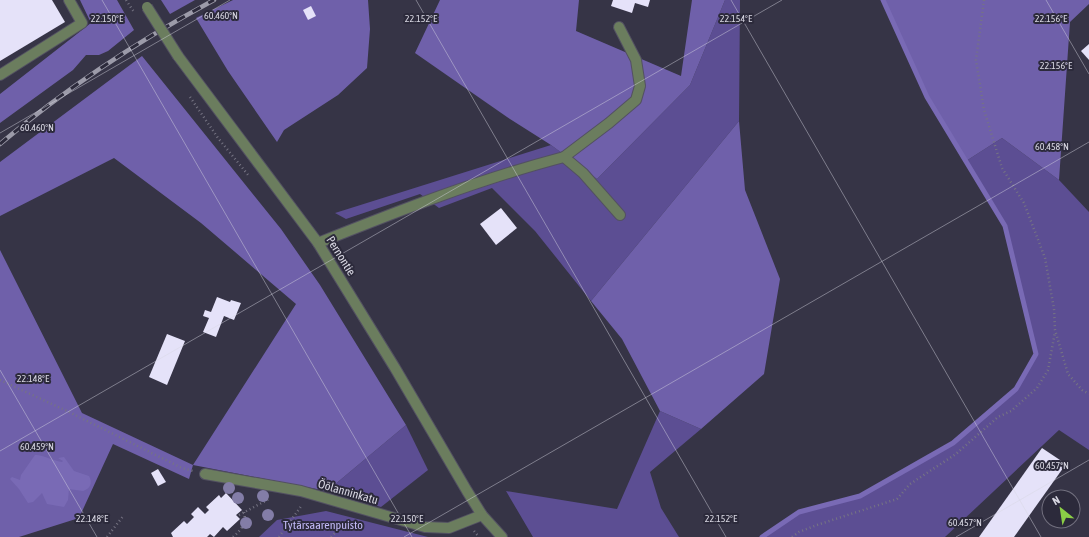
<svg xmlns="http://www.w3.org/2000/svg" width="1089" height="537" font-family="'Asap Condensed',sans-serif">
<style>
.green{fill:#5c4e93}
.forest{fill:#6f60aa}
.water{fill:#796ab5}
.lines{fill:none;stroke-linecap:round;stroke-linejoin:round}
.stream{stroke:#796ab5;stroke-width:5}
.building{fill:#e5e2f9}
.minor-casing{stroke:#535162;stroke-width:12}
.path{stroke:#767483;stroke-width:2.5;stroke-dasharray:1 3;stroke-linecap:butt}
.minor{stroke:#6b7d5e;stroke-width:10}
.rail-casing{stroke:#9c9ba9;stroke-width:4.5}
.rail{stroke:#2c2a3b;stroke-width:3;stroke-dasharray:9;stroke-linecap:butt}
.minor-bridge-casing{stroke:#535162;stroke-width:12;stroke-linecap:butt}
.minor-bridge{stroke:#6b7d5e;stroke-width:10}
.tree{fill:#837da7}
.ticks{fill:none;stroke:#d8d7e2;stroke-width:1;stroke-opacity:0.45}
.labels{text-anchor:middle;stroke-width:4;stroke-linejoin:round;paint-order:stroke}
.street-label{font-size:12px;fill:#d8d7e2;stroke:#2c2a3b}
.park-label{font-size:12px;fill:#c2b9f6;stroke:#2c2a3b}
.ticks-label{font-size:10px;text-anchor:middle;fill:#d8d7e2;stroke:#2c2a3b;stroke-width:4;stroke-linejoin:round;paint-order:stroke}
</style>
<rect width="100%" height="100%" fill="#363446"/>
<g class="green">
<path d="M725 0H740L739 121 591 301 535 231 492 188 439 208 420 194 346 219 335 213 551 145 597 179 690 85Z"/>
<path d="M1002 138 1059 180 1089 212V450L1059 430 945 537H762L799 512 860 496 953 443 1016 389 1036 354 1005 226 966 161Z"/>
<path d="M660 411 701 429 650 472 661 508 679 537H533L506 491 617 509Z"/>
<path d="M406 425 428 470 381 507 327 491Z"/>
<path d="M326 511 428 537H259L277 520Z"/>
</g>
<g class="forest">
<path d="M80 0H117L134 30 108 51 99 55H86L73 70 0 123V94L91 23Z"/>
<path d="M161 0H195L170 14Z"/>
<path d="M233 0H368L370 29 367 68 338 95 284 130 277 142 228 71 196 18Z"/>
<path d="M440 0H579L576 31 681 76 692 0H725L690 85 597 179 551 145 507 117 415 53Z"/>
<path d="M883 0H1089V4L1070 22 1059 180 1002 138 966 161 927 97Z"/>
<path d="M142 56 281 229 320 285 406 425 327 491 193 465 189 479 113 444 79 518 19 537H0V250L82 413 193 465 296 304 201 223 114 158 0 216V162Z"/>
<path d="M739 121 745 190 780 279 764 374 701 429 660 411 622 339 591 301Z"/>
</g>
<path class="water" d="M35 455C41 454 54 461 62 462L63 461 58 458 64 457 74 471 89 476C93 483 90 489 83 491L69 489 68 500 64 507 47 504 42 493 33 502 28 503 19 489 10 479 12 477 20 480 21 475Z"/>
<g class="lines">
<path class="stream" d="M762 537 799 512 860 496 953 443 1016 389 1036 354 1005 226 927 97 883 0"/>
</g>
<g class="building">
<path d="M0 0H52L65 22 0 61Z"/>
<path d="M613 0H650L648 7 635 3 632 13 611 6Z"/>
<path d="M311 6 316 16 308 20 303 10Z"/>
<path d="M1089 44V60L1081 51Z"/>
<path d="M501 208 517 228 496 245 480 224Z"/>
<path d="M217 297 230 302 231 300 241 303 234 320 224 316 216 337 203 332 209 318 203 316 205 310 211 312Z"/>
<path d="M167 334 185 341 167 385 149 377Z"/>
<path d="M1042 448 1066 464 1014 537H979Z"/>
<path d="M158 469 166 482 158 486 151 473Z"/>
<path d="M226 493 242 510 236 515 240 519 227 531 223 527 214 537 210 534 207 537H173L171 533 184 521 187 524 194 517 191 514 198 507 205 514 209 510 206 507 219 495 221 498Z"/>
</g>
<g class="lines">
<g class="minor-casing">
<g id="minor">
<path d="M178 56 318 243 395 368 467 491 482 515 502 537"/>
<path d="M0 75 82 23 69 0"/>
<path d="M564 157 609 123 636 100 640 86 636 60 619 27"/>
<path d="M318 243C398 211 480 179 564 157L583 173 620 215"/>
<path d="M205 474 301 491 425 527 449 528 482 515"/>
</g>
</g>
<g class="path">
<path d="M126 0 134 12"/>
<path d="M984 0 976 60 984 110 1002 168 1024 203 1045 258 1054 309 1055 330 1068 374 1082 390 1089 394"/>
<path d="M190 97 218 138 249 176"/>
<path d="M0 380 67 411 182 468 193 471"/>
<path d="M239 515 269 499"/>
<path d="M474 531 479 537"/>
<path d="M107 537 124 515"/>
<path d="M233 537C241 530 247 523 244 512"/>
<path d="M279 537 302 505"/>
<path d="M331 537 349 519"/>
<path d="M792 537 799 532 817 525 897 499 910 484 956 454 998 417 1011 411 1037 388 1048 370 1055 332"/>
</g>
<use href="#minor" class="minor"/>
<g class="rail-casing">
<path id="rail" d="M0 144C66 88 138 41 214 0"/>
</g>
<use href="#rail" class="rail"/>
<g class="minor-bridge-casing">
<path id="minor-bridge" d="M147 7 178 56"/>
</g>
<use href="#minor-bridge" class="minor-bridge"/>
</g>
<g class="tree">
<circle cx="229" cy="488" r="6"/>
<circle cx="263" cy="496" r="6"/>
<circle cx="238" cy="498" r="6"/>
<circle cx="268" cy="515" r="6"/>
<circle cx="246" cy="523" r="6"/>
</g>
<path class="ticks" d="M102 0 412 537M416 0 726 537M731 0 1041 537M1046 0 1089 74M0 133 230 0M0 370 97 537M0 451 782 0M404 537 1089 142M956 537 1089 460"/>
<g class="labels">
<g class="street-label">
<text transform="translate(341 256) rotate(58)" y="4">Pernontie</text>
<text transform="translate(348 492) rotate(16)" y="4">Öölanninkatu</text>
</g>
<g class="park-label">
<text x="323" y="529">Tytärsaarenpuisto</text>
</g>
</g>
<g class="ticks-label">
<text x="221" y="19">60.460°N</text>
<text x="107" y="22">22.150°E</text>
<text x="421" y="22">22.152°E</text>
<text x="736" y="22">22.154°E</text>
<text x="1051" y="22">22.156°E</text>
<text x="1056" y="69">22.156°E</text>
<text x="37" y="131">60.460°N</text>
<text x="1052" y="150">60.458°N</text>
<text x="33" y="382">22.148°E</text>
<text x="37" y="450">60.459°N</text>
<text x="1052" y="469">60.457°N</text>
<text x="92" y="522">22.148°E</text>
<text x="407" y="522">22.150°E</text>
<text x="721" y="522">22.152°E</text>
<text x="965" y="526">60.457°N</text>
</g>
<g transform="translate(1061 509) rotate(330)"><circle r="19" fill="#2c2a3b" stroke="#716f7e"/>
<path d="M0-3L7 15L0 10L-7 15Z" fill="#8bce46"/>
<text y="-6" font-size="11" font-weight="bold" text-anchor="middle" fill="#d8d7e2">N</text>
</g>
</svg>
